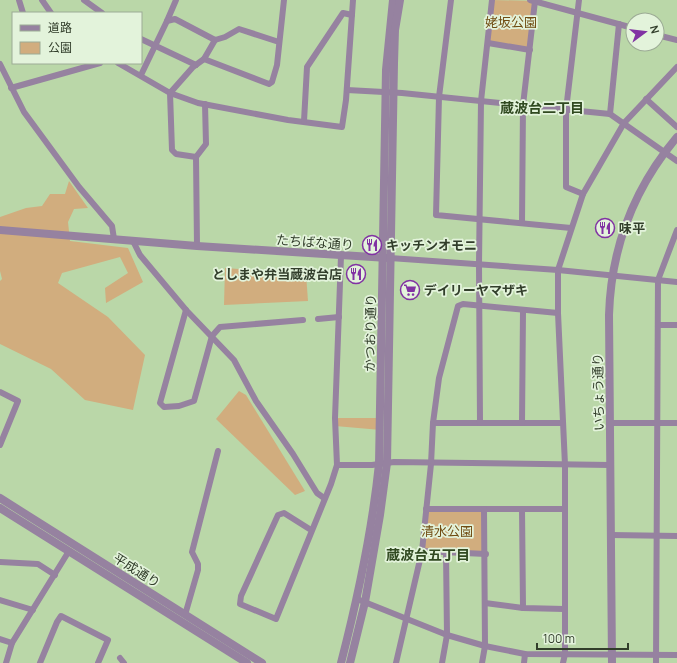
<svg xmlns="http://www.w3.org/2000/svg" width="677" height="663" font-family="Manrope,'Noto Sans JP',sans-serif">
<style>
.green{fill:#d1ad7e}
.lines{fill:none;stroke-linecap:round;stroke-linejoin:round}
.minor{stroke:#9682a0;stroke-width:6}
.tertiary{stroke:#9682a0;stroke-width:8}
.labels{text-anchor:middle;stroke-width:3.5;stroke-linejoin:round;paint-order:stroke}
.park-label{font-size:13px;fill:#704c12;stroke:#e3f3db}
.poi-label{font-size:13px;font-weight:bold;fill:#323e2b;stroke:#e3f3db;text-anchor:start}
.street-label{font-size:13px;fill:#323e2b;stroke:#e3f3db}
.neighbourhood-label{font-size:14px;font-weight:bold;fill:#304920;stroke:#e3f3db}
</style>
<rect width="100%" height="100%" fill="#bad7a8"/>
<g class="green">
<path d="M492 0 535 1 530 50 488 43Z"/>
<path d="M69 181 88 208 74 209 68 222 70 241 128 248 143 282 106 303 105 288 128 273 120 257 62 273 58 283 108 317 145 355 133 410 85 400 51 369 0 344V281L2 279 0 271V217L26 208 42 206 50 194H65Z"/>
<path d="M225 268 306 274 308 301 224 305Z"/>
<path d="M239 391 246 395 305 491 295 495 216 419Z"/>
<path d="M335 418H381V430L335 426Z"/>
<path d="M426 509H484L486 554 422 551Z"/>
</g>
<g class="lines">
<g class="minor">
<path d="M19 0 23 13"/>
<path d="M42 0 51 13"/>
<path d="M84 0 102 13"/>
<path d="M451 0 439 97 436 215 571 228"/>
<path d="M530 0 633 28"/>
<path d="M579 0 566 110V187L583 194"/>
<path d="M167 21 176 0"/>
<path d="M657 35 677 40"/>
<path d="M141 39 196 65"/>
<path d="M488 43 530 50"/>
<path d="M204 59 215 40"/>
<path d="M118 63 170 93 198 103 288 120 342 127 346 100 353 0"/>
<path d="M0 64 24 112 79 187 112 226 114 239"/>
<path d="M141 75 167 21 175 19 215 40 225 37 239 29 279 42"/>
<path d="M11 88 100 63"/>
<path d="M347 90 402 93 610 114 677 161"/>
<path d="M646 99 677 127"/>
<path d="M610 114 619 24"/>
<path d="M304 121 307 67 343 13 352 15"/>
<path d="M196 157 176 154 172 150 170 93 193 67 204 59 269 84 272 82 277 65 284 0"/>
<path d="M522 223 523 105 535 1"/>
<path d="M133 241 140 255 186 310 234 360 256 401 293 454 317 493 324 498"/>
<path d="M197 246 196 157 206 144 205 104"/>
<path d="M390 258 558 270 677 282"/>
<path d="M186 310 160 403 164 407 179 406 194 401 212 336 220 327 303 320"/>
<path d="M318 319 339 317"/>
<path d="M658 325H677"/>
<path d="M0 392 18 401 0 445"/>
<path d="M433 423H563"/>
<path d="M480 423 479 264 481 101 492 0"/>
<path d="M522 423 523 311"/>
<path d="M610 423H677"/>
<path d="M337 465H372L394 462 610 465"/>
<path d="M426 509H565"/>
<path d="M522 509 523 608"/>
<path d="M311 530 284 513 278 515 241 596 240 604 276 619 331 484 337 465 335 418 341 256"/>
<path d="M611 535 677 536"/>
<path d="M422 551 486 554"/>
<path d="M0 562 38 564 55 575"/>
<path d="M357 599 447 635 485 646 525 654 677 655"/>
<path d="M0 600 33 610"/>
<path d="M485 603 523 608 564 609"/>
<path d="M185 615 198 570V564L192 552 218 451"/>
<path d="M0 639 12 643"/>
<path d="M120 658 124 663"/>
<path d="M6 663 12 643 69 551"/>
<path d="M40 663 57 622 61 616 108 640 98 663"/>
<path d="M396 663 422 551 431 464 433 423 439 378 458 306 463 304 558 313"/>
<path d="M442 663 447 635 446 553"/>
<path d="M482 663 485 646 484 509"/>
<path d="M524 663 525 654"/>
<path d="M563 663 565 654V465L558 313V270L583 194 624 123 677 67"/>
<path d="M656 663 658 280 677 230"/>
</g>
<g class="tertiary">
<path d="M0 230 197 246 388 258"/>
<path d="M0 498 262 663"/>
<path d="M0 508 247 663"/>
<path d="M341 663C358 597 372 532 379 464L386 70 393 0"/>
<path d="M350 663 365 602 380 515 387 463 394 63 395 30 400 0"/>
<path d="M612 663 609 315C611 249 634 188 677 137"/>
</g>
</g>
<defs>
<g id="restaurant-ring" transform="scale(1)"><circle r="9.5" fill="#e3f3db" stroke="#8132a3" stroke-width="1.5"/><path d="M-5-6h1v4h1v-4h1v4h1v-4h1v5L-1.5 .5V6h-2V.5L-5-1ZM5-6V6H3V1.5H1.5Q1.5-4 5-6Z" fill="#8132a3"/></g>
<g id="supermarket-ring" transform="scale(1)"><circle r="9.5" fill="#e3f3db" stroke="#8132a3" stroke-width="1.5"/><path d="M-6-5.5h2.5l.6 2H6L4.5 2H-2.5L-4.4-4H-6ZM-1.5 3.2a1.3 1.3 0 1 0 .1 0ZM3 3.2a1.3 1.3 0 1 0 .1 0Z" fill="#8132a3"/></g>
</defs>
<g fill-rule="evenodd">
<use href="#restaurant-ring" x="605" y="228"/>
<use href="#restaurant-ring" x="372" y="245"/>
<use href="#restaurant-ring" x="356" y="274"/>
<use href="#supermarket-ring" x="410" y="290"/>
</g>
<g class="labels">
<g class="park-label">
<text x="511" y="27">姥坂公園</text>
<text x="447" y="536">清水公園</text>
</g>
<g class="poi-label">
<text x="619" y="233">味平</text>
<text x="386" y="250">キッチンオモニ</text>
<text x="342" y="279" text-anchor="end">としまや弁当蔵波台店</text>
<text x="424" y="295">デイリーヤマザキ</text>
</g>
<g class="street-label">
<text transform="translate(315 242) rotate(4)" y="5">たちばな通り</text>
<text transform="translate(370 333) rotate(-89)" y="5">かつおり通り</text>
<text transform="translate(598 392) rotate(-91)" y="5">いちょう通り</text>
<text transform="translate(137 570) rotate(32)" y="5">平成通り</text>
</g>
<g class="neighbourhood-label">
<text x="542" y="113">蔵波台二丁目</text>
<text x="428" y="560">蔵波台五丁目</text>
</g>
</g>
<rect x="12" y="12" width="130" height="52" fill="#e3f3db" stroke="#9cab95"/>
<rect x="20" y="25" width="20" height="6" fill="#9682a0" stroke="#9cab95"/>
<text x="48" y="32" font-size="12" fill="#323e2b">道路</text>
<rect x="20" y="42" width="20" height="12" fill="#d1ad7e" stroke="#9cab95"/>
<text x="48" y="52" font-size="12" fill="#323e2b">公園</text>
<g transform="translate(645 32) rotate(75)"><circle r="19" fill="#e3f3db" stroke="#9cab95"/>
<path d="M0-3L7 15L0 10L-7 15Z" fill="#8132a3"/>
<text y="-6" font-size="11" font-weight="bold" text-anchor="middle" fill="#323e2b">N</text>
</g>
<path d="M537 643v6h91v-6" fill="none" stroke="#323e2b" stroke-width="2"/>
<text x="543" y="643" font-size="12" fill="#323e2b" stroke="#e3f3db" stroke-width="3" paint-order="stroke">100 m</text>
</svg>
